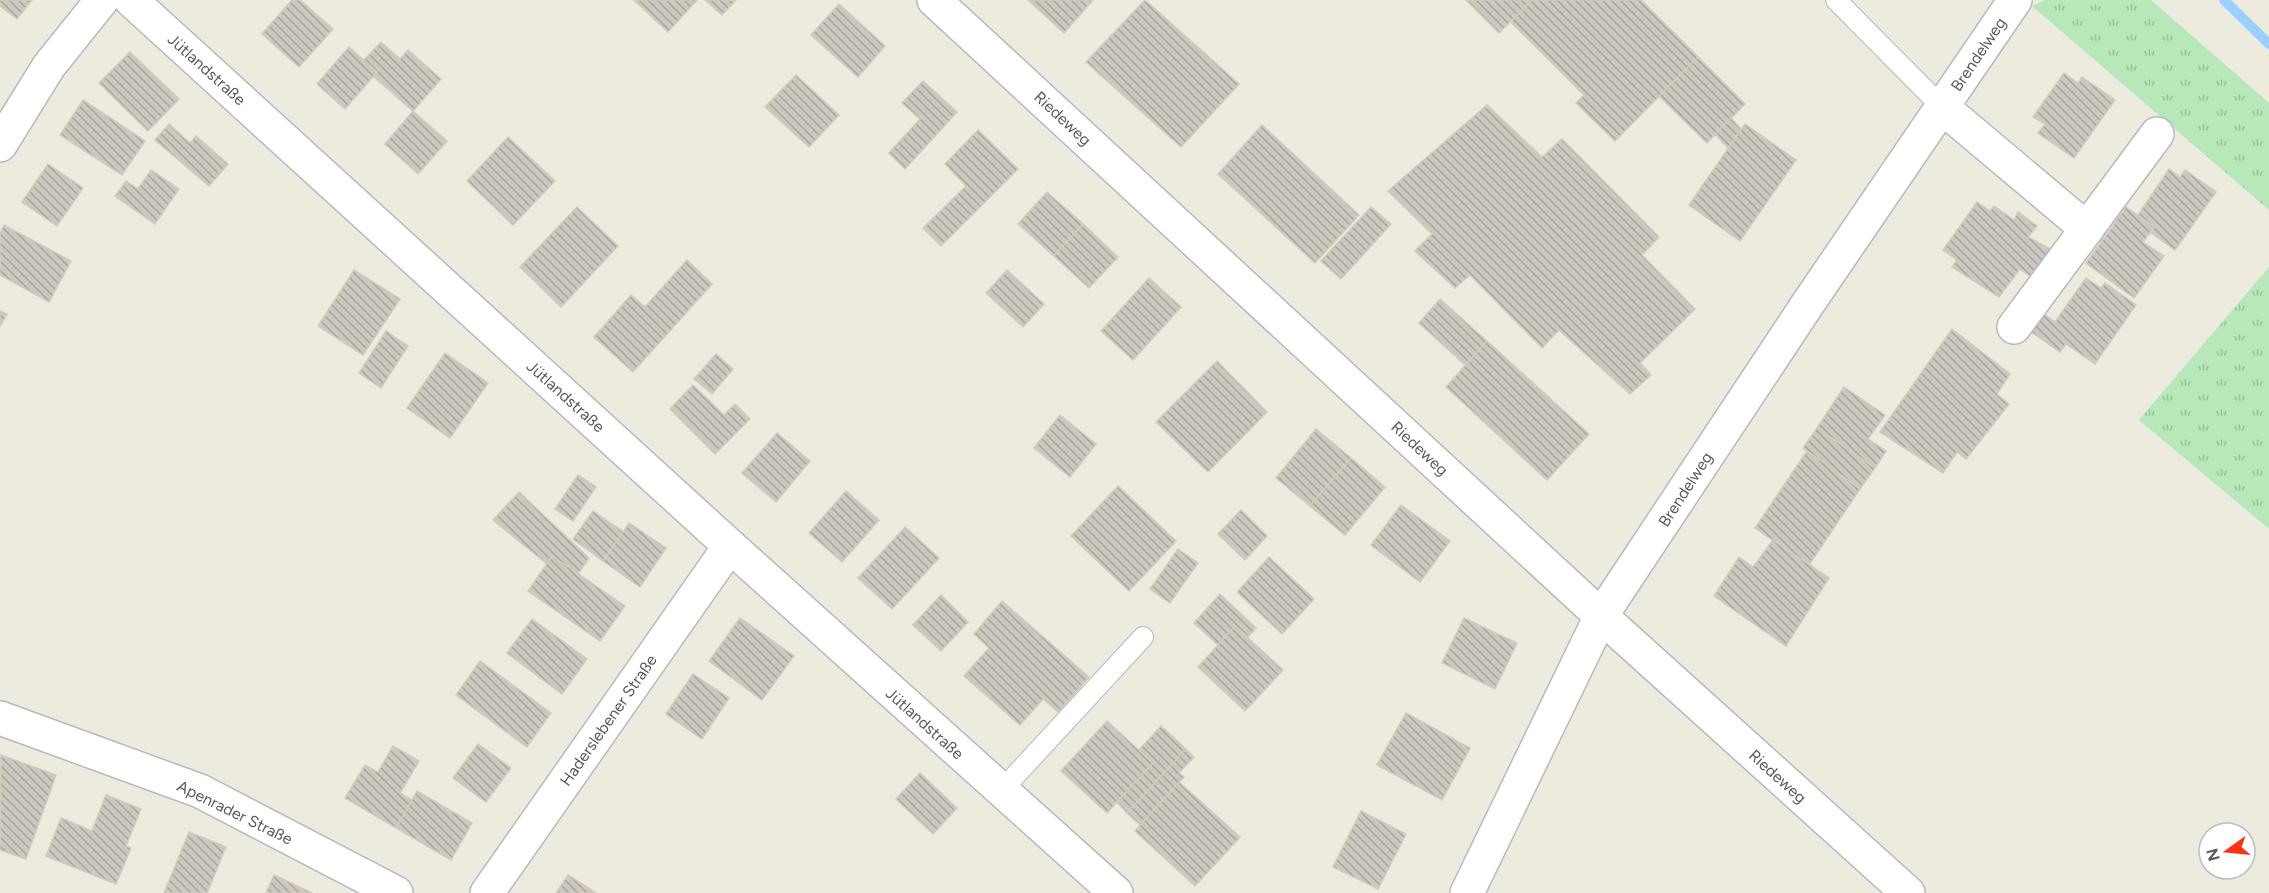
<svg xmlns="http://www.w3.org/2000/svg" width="2269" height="893" font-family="Figtree,sans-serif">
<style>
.grass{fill:url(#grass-tufts)}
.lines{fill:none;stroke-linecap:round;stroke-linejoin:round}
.stream{stroke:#9bcfff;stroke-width:10}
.building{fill:url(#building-back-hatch);stroke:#d1ccbc;stroke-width:1.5}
.lane-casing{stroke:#b6b9bf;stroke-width:22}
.street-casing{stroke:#b6b9bf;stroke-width:36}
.lane{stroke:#fff;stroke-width:20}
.street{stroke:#fff;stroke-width:33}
.labels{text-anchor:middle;stroke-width:4.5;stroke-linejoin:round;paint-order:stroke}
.street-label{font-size:16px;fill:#575b61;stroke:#fff}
</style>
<defs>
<pattern id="grass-tufts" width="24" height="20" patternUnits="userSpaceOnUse" patternTransform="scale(1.5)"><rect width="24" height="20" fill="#b6e8b9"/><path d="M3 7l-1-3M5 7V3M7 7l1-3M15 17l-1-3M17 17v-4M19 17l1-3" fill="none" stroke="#97bf9a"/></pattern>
<pattern id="building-back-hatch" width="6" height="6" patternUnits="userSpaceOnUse" patternTransform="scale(1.5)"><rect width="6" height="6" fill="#ccc8bf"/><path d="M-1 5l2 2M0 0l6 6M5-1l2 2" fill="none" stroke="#a8a59f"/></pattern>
</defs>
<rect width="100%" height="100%" fill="#edeade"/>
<g class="grass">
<path d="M2045 0H2151L2269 103V210L2032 6Z"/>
<path d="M2269 267V526L2268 528 2139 420Z"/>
</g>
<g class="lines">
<path class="stream" d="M2224 0 2269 44"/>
</g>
<g class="building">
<path d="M0 0H32L17 19 0 6Z"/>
<path d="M292 0H300L333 29 299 67 262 34Z"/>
<path d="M634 0H697L668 32Z"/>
<path d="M705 0H736L722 15Z"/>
<path d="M1028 0H1093L1064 33Z"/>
<path d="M1145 0 1239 84 1181 147 1086 62Z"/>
<path d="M1466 0H1532L1499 33Z"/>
<path d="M1532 0H1641L1698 57 1615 141 1576 103 1584 95 1511 22Z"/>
<path d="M839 4 885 46 858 77 811 35Z"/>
<path d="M381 42 400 59 408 50 441 79 413 111 373 76 377 72 364 60Z"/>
<path d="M349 47 377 72 345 109 317 84Z"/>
<path d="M130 52 179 99 148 131 99 83Z"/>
<path d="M1698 57 1745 104 1707 143 1659 96Z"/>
<path d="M2064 73 2078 83 2082 77 2115 100 2074 158 2038 133 2045 124 2033 117Z"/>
<path d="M796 75 839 115 809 147 765 107Z"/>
<path d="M923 81 957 112 905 169 889 153 920 119 902 103Z"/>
<path d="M83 100 145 141 122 175 60 135Z"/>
<path d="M1487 105 1542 157 1562 139 1659 237 1642 255 1695 309 1640 363 1651 375 1630 394 1559 330 1542 348 1470 275 1455 288 1415 251 1432 234 1388 191Z"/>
<path d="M413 111 447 141 418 174 385 144Z"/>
<path d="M1731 118 1741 129 1728 148 1715 134Z"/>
<path d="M169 124 190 143 196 136 228 164 209 186 155 140Z"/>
<path d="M1745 124 1796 160 1740 241 1689 205Z"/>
<path d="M1262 125 1359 215 1315 263 1218 174Z"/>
<path d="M978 130 1018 169 941 246 923 228 966 186 945 164Z"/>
<path d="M508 137 555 181 513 225 467 181Z"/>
<path d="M48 164 83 188 57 226 22 202Z"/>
<path d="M2169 169 2180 177 2185 170 2216 192 2175 250 2150 232 2154 227 2138 215Z"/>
<path d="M151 170 179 189 155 224 115 196 126 181 138 189Z"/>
<path d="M1047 192 1083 224 1054 256 1018 224Z"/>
<path d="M1977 202 1990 211 1994 206 2014 220 2018 212 2037 226 2028 237 2054 251 2034 279 2020 269 1999 297 1952 267 1957 260 1943 250Z"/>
<path d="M577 207 618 246 561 307 520 267Z"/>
<path d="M1371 207 1391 224 1341 279 1321 261Z"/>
<path d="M2126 207 2154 227 2143 242 2164 256 2134 298 2086 263Z"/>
<path d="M1083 224 1118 257 1089 288 1054 256Z"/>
<path d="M4 225 71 261 49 302 0 275V233Z"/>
<path d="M687 260 712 284 633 372 594 337 631 295 645 307Z"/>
<path d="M354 270 400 299 363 355 318 326Z"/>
<path d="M1007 270 1044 304 1023 327 986 293Z"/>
<path d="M1149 278 1181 307 1133 360 1101 331Z"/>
<path d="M2086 278 2101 288 2105 283 2136 305 2095 364 2066 344 2060 352 2031 332 2044 314 2055 322Z"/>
<path d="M1440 299 1487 341 1465 365 1419 323Z"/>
<path d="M0 311 7 314 0 327Z"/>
<path d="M1952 329 2010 374 1997 394 2009 404 1966 459 1957 452 1943 473 1880 432Z"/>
<path d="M386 331 408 346 381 388 359 373Z"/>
<path d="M1487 341 1589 434 1547 480 1446 387Z"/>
<path d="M445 353 488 383 450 438 407 408Z"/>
<path d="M716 354 733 369 712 394 694 379Z"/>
<path d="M1217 361 1267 412 1208 472 1156 422Z"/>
<path d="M693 385 724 415 735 404 750 419 715 454 670 409Z"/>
<path d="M1844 387 1885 415 1868 439 1886 451 1875 468 1817 428Z"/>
<path d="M1060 415 1096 444 1070 477 1034 448Z"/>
<path d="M1817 428 1875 468 1860 489 1803 448Z"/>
<path d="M1316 429 1351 458 1310 506 1276 478Z"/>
<path d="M777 433 810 461 776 502 742 473Z"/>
<path d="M1807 451 1860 489 1809 565 1755 528Z"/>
<path d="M1351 458 1385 487 1345 535 1310 506Z"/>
<path d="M578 475 596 487 573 521 555 509Z"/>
<path d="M1118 486 1176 541 1129 591 1071 536Z"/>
<path d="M846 491 879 520 842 562 809 533Z"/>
<path d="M519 492 589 558 578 574 552 556 547 564 493 520Z"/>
<path d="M1401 505 1450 541 1420 582 1371 545Z"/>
<path d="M1241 510 1267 536 1245 560 1218 534Z"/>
<path d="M593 511 624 532 603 561 573 539Z"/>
<path d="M629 523 666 548 640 587 603 561Z"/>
<path d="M905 527 939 558 892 609 858 578Z"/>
<path d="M1773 540 1829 578 1786 646 1714 596 1739 557 1753 567Z"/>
<path d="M1178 549 1198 563 1170 603 1150 589Z"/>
<path d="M552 556 625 606 600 641 528 591Z"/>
<path d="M1269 557 1314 599 1282 634 1237 592Z"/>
<path d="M1220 594 1256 628 1248 637 1235 626 1218 645 1194 623Z"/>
<path d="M941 595 968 622 941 651 913 625Z"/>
<path d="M1002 601 1089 677 1058 712 1043 699 1020 725 964 676 989 648 974 634Z"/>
<path d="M740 618 794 656 762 700 709 661Z"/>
<path d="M1464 618 1517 643 1495 689 1442 663Z"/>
<path d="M532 619 587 659 562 694 507 653Z"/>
<path d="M1235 626 1283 670 1245 711 1198 667Z"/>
<path d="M480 661 551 713 527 747 456 695Z"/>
<path d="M693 674 729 698 702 739 666 714Z"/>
<path d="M1406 713 1470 748 1442 800 1377 765Z"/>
<path d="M1107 721 1153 763 1107 813 1061 771Z"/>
<path d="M1161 726 1186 749 1127 813 1117 802 1153 763 1139 750Z"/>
<path d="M478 744 511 768 486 802 453 778Z"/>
<path d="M393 746 419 761 400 793 412 800 396 828 345 798 365 765 378 772Z"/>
<path d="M1186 749 1194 757 1179 773 1184 777 1140 825 1127 813Z"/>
<path d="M1 755 56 775 26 859 0 850Z"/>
<path d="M920 773 957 808 933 834 896 799Z"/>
<path d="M1179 782 1240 837 1195 886 1135 831Z"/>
<path d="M417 791 472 823 451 860 396 828Z"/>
<path d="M106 795 141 809 126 846 131 848 116 884 46 856 61 818 92 831Z"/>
<path d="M1361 811 1406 834 1378 889 1333 867Z"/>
<path d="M189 832 226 847 207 893H164Z"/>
<path d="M274 875 312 893H266Z"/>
<path d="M568 875 596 893H556Z"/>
</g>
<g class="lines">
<g class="lane-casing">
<g id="lane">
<path d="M1836 0 1942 107"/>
<path d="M1001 791 1143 637"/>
</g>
</g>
<g class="street-casing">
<g id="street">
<path d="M131 0 730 546 1116 893"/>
<path d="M934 0 1601 616 1908 893"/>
<path d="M1942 107 2087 229"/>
<path d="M0 145 49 66 102 0"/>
<path d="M2014 327 2157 134"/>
<path d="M0 718 200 791 396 893"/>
<path d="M487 893 730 546"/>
<path d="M1467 893 1601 616 1807 305 2015 0"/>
</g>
</g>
<use href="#lane" class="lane"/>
<use href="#street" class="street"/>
</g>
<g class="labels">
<g class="street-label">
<text transform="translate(1978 54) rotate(-56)" y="6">Brendelweg</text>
<text transform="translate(207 69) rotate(42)" y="6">Jütlandstraße</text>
<text transform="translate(1063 118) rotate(43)" y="6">Riedeweg</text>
<text transform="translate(566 396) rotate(42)" y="6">Jütlandstraße</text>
<text transform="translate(1420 448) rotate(43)" y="6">Riedeweg</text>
<text transform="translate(1685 489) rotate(-57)" y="6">Brendelweg</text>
<text transform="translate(608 720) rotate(-55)" y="6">Haderslebener Straße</text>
<text transform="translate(925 723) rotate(42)" y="6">Jütlandstraße</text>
<text transform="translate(1778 776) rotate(42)" y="6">Riedeweg</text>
<text transform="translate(235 812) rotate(26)" y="6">Apenrader Straße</text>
</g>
</g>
<g transform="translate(2227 851) rotate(255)"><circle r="28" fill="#ffffff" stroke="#bcbdc0" stroke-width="1.5"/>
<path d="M0-4.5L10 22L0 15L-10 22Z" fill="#fa3216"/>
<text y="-9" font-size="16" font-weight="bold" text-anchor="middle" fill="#575b61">N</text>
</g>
</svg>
